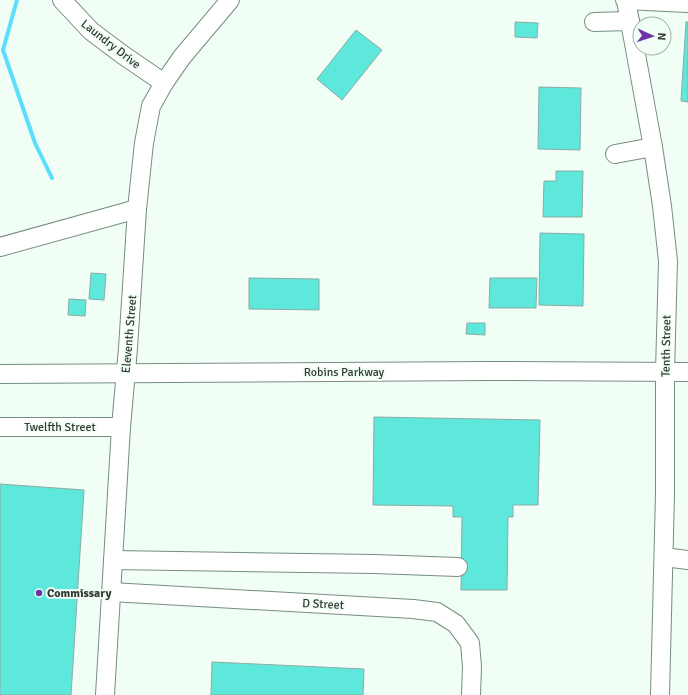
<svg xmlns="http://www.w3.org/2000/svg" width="688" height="695" font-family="Signika,sans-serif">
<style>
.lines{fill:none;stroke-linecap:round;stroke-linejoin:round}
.stream{stroke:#5cdffd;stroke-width:4}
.building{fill:#5ee8dc;stroke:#8daaa6}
.minor-casing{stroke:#778d7f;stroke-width:20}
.minor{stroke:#fff;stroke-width:18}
.poi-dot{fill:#6e32a8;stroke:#f0fef5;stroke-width:1.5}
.labels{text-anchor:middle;stroke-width:4;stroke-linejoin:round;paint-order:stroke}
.street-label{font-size:12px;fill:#313a35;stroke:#f0fef5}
.poi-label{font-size:12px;font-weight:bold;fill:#313a35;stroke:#f0fef5;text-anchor:start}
</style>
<rect width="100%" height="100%" fill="#f0fef5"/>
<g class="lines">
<path class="stream" d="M17 0 3 50 35 143 52 178"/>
</g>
<g class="building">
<path d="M515 22 538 23 537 38 515 37Z"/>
<path d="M686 22H688V102L681 101Z"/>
<path d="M356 30 382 50 342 100 317 79Z"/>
<path d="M539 87 581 88 580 150 538 149Z"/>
<path d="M556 171H583L582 217H543L544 181H556Z"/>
<path d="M540 233 584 234 583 306 539 305Z"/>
<path d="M91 273 106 274 104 300 89 299Z"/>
<path d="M249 278 319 279V310L249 309Z"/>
<path d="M490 278H537L536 308H489Z"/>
<path d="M69 299 86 300 85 316 68 315Z"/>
<path d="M467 323H485V335L466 334Z"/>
<path d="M374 417 540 420 538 505H513V517H508L507 590H461L462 517H453V506L373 505Z"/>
<path d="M0 484 84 490 71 695H0Z"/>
<path d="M212 662 364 669 363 695H211Z"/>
</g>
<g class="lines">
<g class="minor-casing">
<g id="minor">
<path d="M62 0 91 31 123 55 164 83"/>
<path d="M625 0 688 3"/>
<path d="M626 0 653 147 662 206 668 261 665 372V494L660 695"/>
<path d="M594 22 630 21"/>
<path d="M615 154 653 147"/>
<path d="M0 247 137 209"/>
<path d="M0 374 488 371 688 372"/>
<path d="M0 427H121"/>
<path d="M664 557 688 560"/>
<path d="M113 560 374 564 458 567"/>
<path d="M111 592 413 609 437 612 456 624 470 643 472 667 471 695"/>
<path d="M105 695 121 427 128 348 137 209 144 143 151 106 164 83 182 57 230 0"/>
</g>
</g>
<use href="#minor" class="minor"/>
</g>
<circle class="poi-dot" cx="39" cy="593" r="4"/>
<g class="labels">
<g class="street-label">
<text transform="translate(111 44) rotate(38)" y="4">Laundry Drive</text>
<text transform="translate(129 334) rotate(-85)" y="4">Eleventh Street</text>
<text transform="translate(666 346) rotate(-89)" y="4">Tenth Street</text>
<text x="344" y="376">Robins Parkway</text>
<text x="60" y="431">Twelfth Street</text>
<text transform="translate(323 604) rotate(3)" y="4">D Street</text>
</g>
<g class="poi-label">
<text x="47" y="597">Commissary</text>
</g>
</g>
<g transform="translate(652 36) rotate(93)"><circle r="19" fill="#f0fef5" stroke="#a4b0a8"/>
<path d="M0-3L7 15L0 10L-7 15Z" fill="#6e32a8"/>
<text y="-6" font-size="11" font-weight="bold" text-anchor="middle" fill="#313a35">N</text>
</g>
</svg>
